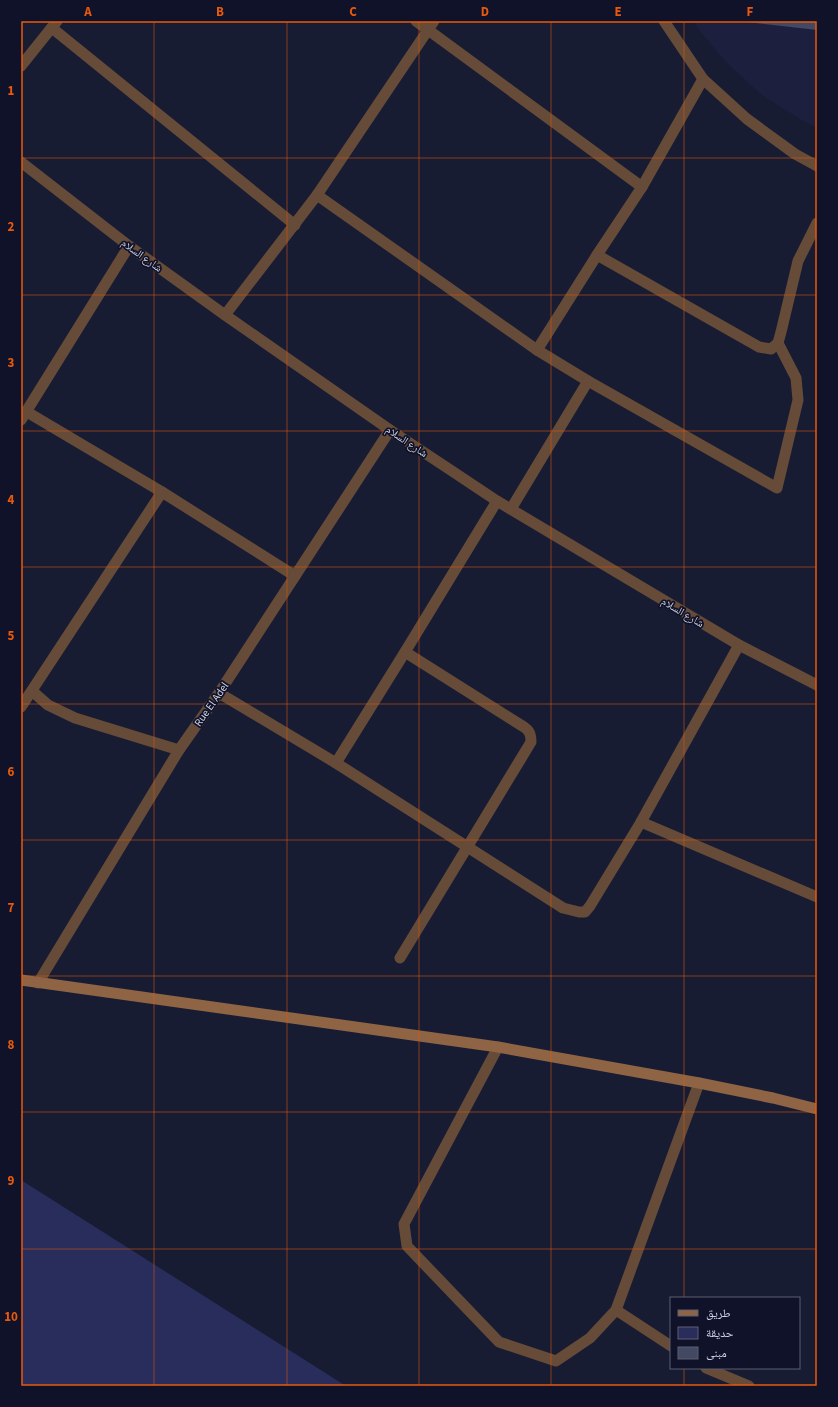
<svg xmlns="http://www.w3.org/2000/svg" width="838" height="1407" font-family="'Source Sans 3','Noto Naskh Arabic',sans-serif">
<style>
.built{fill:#1c203e}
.green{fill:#282d5c}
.building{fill:#434863}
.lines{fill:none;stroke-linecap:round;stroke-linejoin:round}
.minor{stroke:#654b38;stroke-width:11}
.secondary{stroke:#8e6444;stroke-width:11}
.grid{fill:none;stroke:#e8590c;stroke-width:1;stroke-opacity:0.55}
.labels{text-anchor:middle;stroke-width:3.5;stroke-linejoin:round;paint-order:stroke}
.street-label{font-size:11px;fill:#cfd3e3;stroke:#0f1229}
.neatline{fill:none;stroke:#e8590c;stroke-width:1.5}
.grid-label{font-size:13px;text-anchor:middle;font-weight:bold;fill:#e8590c}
</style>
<rect width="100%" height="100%" fill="#181c33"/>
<path class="built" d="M695 21H817V128L800 119 762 95 726 62 697 27Z"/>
<path class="green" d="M21 1180 346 1386H21Z"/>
<path class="building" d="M747 21H817V30L747 22Z"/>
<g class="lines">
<g class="minor">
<path d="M416 21 642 187"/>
<path d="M664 21 703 79 747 119 795 154 817 166"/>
<path d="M52 28 295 225"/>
<path d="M21 66 57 21"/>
<path d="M21 162 129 246 225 315 390 430 452 471 497 501 739 645 817 685"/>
<path d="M317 195 537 350 588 381 777 488 798 400 796 378 778 343"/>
<path d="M597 255 759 347 771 349 778 343 781 332 798 261 817 223"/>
<path d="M225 315 317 195 434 21"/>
<path d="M537 350 597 255 642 187 703 79"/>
<path d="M27 412 162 492 295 576"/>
<path d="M21 420 129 246"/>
<path d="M511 509 588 381"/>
<path d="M32 691 48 705 75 718 179 750"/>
<path d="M219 693 336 763 405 652 497 501"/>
<path d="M21 707 162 492"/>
<path d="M336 763 563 908 579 912H585L590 906 641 822 739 645"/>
<path d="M641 822 817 897"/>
<path d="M400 958 531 742C531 735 530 731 524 727L405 652"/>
<path d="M38 983 179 750 219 693 390 430"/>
<path d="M498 1047 404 1224 407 1246 499 1342 556 1361 590 1338 616 1310 699 1083"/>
<path d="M616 1310 671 1346"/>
<path d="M706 1368 749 1386"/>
</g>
<path class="secondary" d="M21 980 498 1047 699 1083 773 1098 817 1109"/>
</g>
<path class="grid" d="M154 21V1386M287 21V1386M419 21V1386M551 21V1386M684 21V1298M21 158H817M21 295H817M21 431H817M21 567H817M21 704H817M21 840H817M21 976H817M21 1112H817M21 1249H817M684 1368V1386"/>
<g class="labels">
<g class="street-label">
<text transform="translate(142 255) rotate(36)" y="4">شارع السلام</text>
<text transform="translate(407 441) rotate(34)" y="4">شارع السلام</text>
<text transform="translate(683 612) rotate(31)" y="4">شارع السلام</text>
<text transform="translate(211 704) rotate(-55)" y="4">Rue El Adel</text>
</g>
</g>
<rect width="838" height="1407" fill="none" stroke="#0f1229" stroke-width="44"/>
<rect x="670" y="1297" width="130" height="72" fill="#0f1229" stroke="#5c5f73"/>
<rect x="678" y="1310" width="20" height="6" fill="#8e6444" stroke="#5c5f73"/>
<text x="706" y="1317" font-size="12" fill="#cfd3e3">طريق</text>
<rect x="678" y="1327" width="20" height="12" fill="#282d5c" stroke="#5c5f73"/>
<text x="706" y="1337" font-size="12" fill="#cfd3e3">حديقة</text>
<rect x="678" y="1347" width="20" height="12" fill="#434863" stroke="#5c5f73"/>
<text x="706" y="1357" font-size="12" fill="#cfd3e3">مبنى</text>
<rect x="22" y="22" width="794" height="1363" class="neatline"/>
<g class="grid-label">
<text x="88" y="16">A</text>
<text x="220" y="16">B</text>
<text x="353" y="16">C</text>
<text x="485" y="16">D</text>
<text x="618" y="16">E</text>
<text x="750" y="16">F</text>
<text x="11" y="95">1</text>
<text x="11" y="231">2</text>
<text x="11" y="367">3</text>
<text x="11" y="504">4</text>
<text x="11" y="640">5</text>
<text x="11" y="776">6</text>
<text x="11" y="912">7</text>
<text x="11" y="1049">8</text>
<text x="11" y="1185">9</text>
<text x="11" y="1321">10</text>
</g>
</svg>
